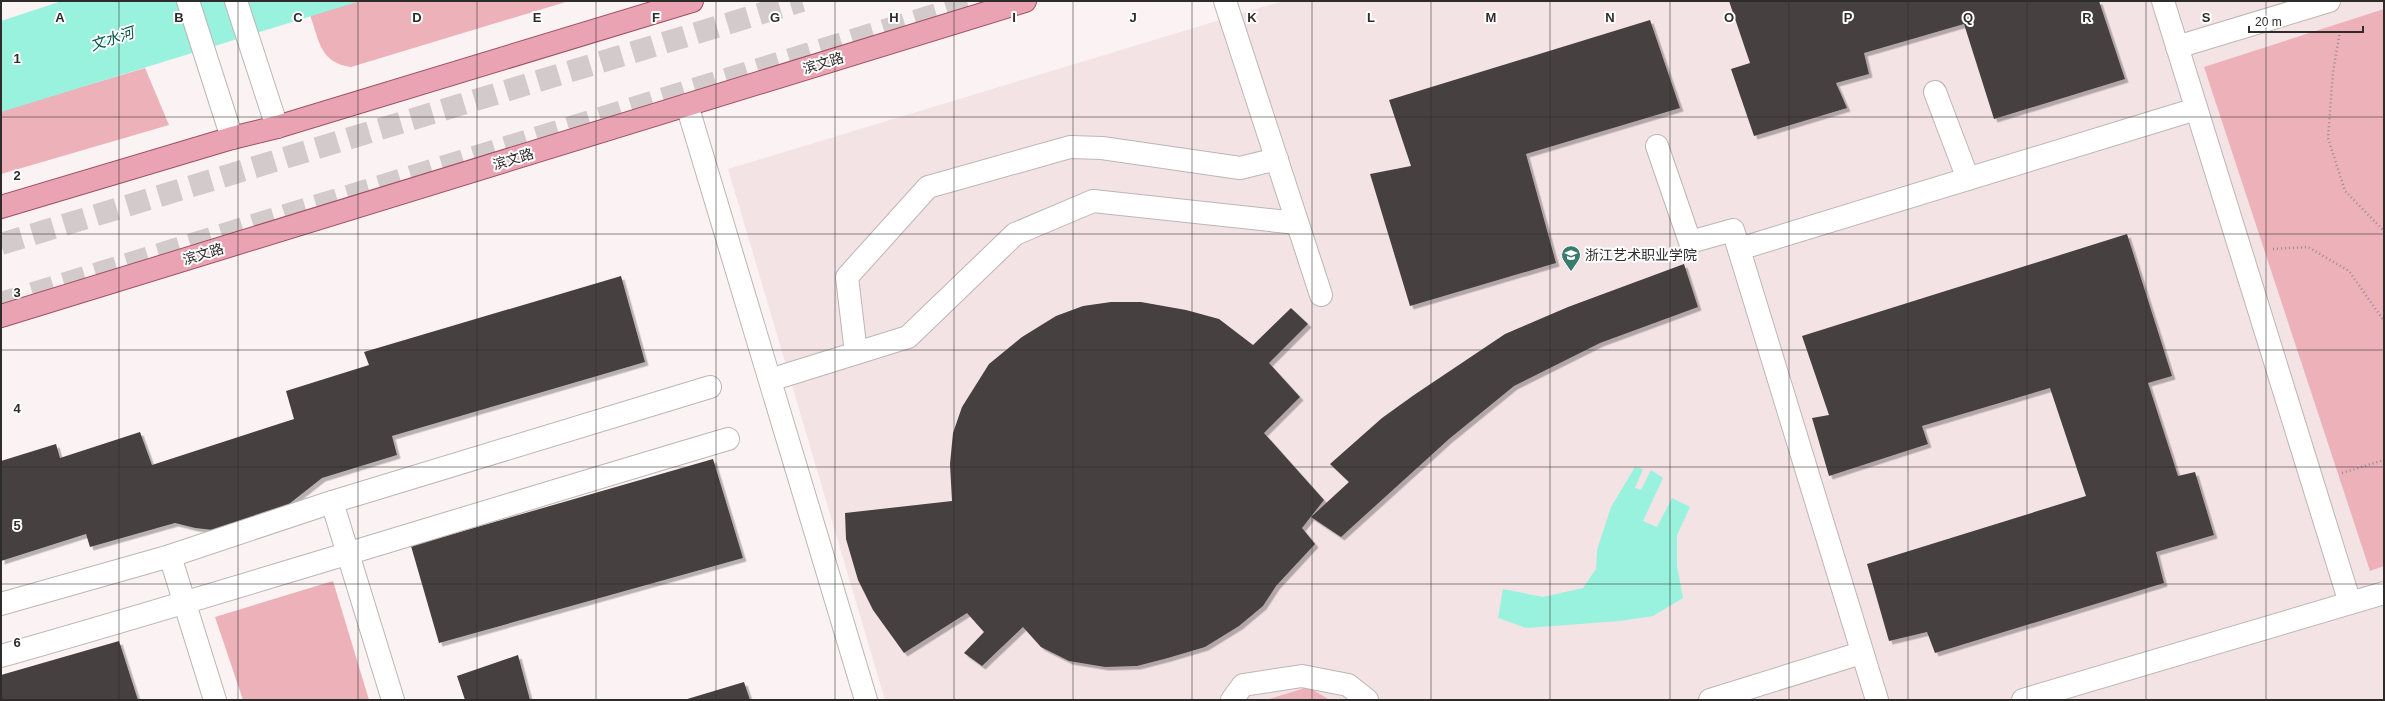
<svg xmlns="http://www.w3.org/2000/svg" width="2385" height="701" font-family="Helvetica,'Noto Sans SC',sans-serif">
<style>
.built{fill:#f4e3e5}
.green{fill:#edb1ba}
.water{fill:#98f2dd}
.building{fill:#474041;filter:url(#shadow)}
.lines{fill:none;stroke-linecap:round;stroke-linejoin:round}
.trunk-tunnel{stroke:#d2cacb;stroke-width:22;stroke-dasharray:22 11;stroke-linecap:butt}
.service-casing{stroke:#bdb5b6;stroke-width:24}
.minor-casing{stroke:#bdb5b6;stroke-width:24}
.primary-casing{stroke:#9e5161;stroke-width:24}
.path{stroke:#948e8f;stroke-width:2.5;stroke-dasharray:1 3;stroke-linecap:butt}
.service{stroke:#fff;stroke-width:22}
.minor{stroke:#fff;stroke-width:22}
.primary{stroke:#e9a3b2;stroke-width:22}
.grid{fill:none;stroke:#2e2b2b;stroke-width:1;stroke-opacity:0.55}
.labels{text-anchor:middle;stroke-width:4;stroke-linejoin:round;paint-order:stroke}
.street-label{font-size:14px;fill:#2e2b2b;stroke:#fff}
.poi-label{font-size:14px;fill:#2e2b2b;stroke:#fff;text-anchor:start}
.water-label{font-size:15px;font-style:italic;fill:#025548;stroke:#fff}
.grid-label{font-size:13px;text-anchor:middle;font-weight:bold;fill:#2e2b2b;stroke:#fff;stroke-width:4;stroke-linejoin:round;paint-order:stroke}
</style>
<defs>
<filter id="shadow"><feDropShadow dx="3.5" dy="3.5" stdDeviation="0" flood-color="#0004"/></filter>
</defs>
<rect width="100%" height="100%" fill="#fbf2f3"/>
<path class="built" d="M1283 1H2384V700H885L728 169Z"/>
<g class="green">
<path d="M360 1H569L351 67C320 63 319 40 310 15Z"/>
<path d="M2384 9V566L2370 571 2204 67Z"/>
<path d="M145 68 169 125 1 174V111Z"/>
<path d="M333 581 369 700H243L215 617Z"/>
<path d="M1308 687 1330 700H1266Z"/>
</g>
<g class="water">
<path d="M62 1H360L1 112V21Z"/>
<path d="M1635 467 1643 469 1635 488 1641 490 1651 470 1663 478 1643 521 1657 527 1672 498 1690 507 1677 535V566L1683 598 1653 616 1620 621 1526 628 1498 618 1503 589 1543 597 1583 588 1596 569 1597 550 1611 507Z"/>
</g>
<g class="building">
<path d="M1729 1H2099L2125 79 1994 119 1964 24 1864 53 1869 74 1836 83 1847 108 1754 136 1731 69 1750 63Z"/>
<path d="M1650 20 1680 108 1526 154 1556 263 1410 306 1370 174 1411 166 1389 100Z"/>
<path d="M2127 234 2172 376 2148 383 2178 476 2195 472 2214 535 2156 552 2164 583 1935 653 1927 632 1889 641 1867 564 2086 496 2050 388 1922 426 1928 444 1829 476 1812 418 1829 415 1802 336Z"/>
<path d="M1684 264 1698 307 1600 343 1514 386 1449 439 1341 537 1311 517 1349 482 1330 464 1382 418 1414 395 1505 334 1568 307Z"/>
<path d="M621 276 645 362 392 436 397 455 322 478 289 504 265 516 222 531 195 528 175 523 90 547 86 534 1 561V461L56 444 60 458 140 432 152 465 294 419 286 391 369 365 364 352Z"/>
<path d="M1111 302H1141L1186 310 1219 319 1253 345 1291 308 1308 324 1269 363 1300 397 1264 433 1324 500 1302 528 1315 544 1276 586 1263 606 1239 626 1205 647 1168 658 1137 666 1105 667 1069 661 1041 647 1023 627 982 666 964 653 984 632 967 613 904 653 873 610 858 580 846 539 845 513 952 501 950 464 953 433 962 407 989 364 1022 337 1056 316 1083 306Z"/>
<path d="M713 459 743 558 439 643 411 546Z"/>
<path d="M119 641 138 700H1V675Z"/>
<path d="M518 655 530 700H465L457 676Z"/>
<path d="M744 682 750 700H684Z"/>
</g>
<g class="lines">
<g class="trunk-tunnel">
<path d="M1 244 802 1"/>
<path d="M1 303 979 1"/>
</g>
<g class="service-casing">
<g id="service">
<path d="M1225 1 1321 295"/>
<path d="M2177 47 2329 1"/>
<path d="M1935 92 1968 179"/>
<path d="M687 105 866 700"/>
<path d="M1657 146 1690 242 1733 230 1877 700"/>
<path d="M1739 249 2196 109"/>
<path d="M856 353 847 277 928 187 1070 147 1102 148 1240 168 1277 159"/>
<path d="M770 380 908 337 1015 234 1093 201 1297 223"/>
<path d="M332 502 393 700"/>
<path d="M170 556 215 700"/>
<path d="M1 604 170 556 332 502 710 387"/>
<path d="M1 656C244 587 485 511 728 439"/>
<path d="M1232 700 1243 685 1302 676 1348 685 1367 700"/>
<path d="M1710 700 1861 653"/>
</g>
</g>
<g class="minor-casing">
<g id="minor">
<path d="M188 1 232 138"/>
<path d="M236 1 277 127"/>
<path d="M2163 1 2350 603"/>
<path d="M2023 700 2384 593"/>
</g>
</g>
<g class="primary-casing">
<g id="primary">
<path d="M1 207 232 138 277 127 692 1"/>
<path d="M1 316 1025 1"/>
</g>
</g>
<g class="path">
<path d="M2340 31 2333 72 2328 138 2345 191 2384 231"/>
<path d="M2273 249 2308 247 2349 271 2384 321"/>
<path d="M2342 473 2384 460"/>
</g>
<use href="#service" class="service"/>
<use href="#minor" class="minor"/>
<use href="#primary" class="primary"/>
</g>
<path class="grid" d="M119 1V700M238 1V700M358 1V700M477 1V700M596 1V700M716 1V700M835 1V700M954 1V700M1073 1V700M1192 1V700M1312 1V700M1431 1V700M1550 1V700M1670 1V700M1789 1V700M1908 1V700M2027 1V700M2146 1V700M2266 1V700M1 117H2384M1 234H2384M1 350H2384M1 467H2384M1 584H2384"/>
<defs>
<g id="university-pin" transform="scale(1)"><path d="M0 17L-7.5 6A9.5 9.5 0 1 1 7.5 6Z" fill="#397c6e" stroke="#fff"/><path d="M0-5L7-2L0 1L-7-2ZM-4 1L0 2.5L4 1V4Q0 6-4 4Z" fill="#fff"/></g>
</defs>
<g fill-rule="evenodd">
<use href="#university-pin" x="1571" y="255"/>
</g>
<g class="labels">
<g class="street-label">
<text transform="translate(823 63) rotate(-17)" y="5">滨文路</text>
<text transform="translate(513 159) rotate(-17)" y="5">滨文路</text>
<text transform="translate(203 254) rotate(-17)" y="5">滨文路</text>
</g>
<g class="poi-label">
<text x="1585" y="260">浙江艺术职业学院</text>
</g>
<g class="water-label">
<text transform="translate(112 39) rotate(-18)" y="5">文水河</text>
</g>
</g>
<g class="grid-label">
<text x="60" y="22">A</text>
<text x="179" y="22">B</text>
<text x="298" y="22">C</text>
<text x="417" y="22">D</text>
<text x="537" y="22">E</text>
<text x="656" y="22">F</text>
<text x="775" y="22">G</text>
<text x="894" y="22">H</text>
<text x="1014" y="22">I</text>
<text x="1133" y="22">J</text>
<text x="1252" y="22">K</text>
<text x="1371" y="22">L</text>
<text x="1491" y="22">M</text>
<text x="1610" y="22">N</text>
<text x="1729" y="22">O</text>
<text x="1848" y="22">P</text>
<text x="1968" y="22">Q</text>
<text x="2087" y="22">R</text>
<text x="2206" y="22">S</text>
<text x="17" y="63">1</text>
<text x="17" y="180">2</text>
<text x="17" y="297">3</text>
<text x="17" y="413">4</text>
<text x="17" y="530">5</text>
<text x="17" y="647">6</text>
</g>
<rect width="2385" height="701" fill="none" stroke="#2e2b2b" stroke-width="4"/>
<path d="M2249 26v6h114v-6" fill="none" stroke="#2e2b2b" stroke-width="2"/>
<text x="2255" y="26" font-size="12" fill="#2e2b2b" stroke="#ffffff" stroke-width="3" paint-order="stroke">20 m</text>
</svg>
